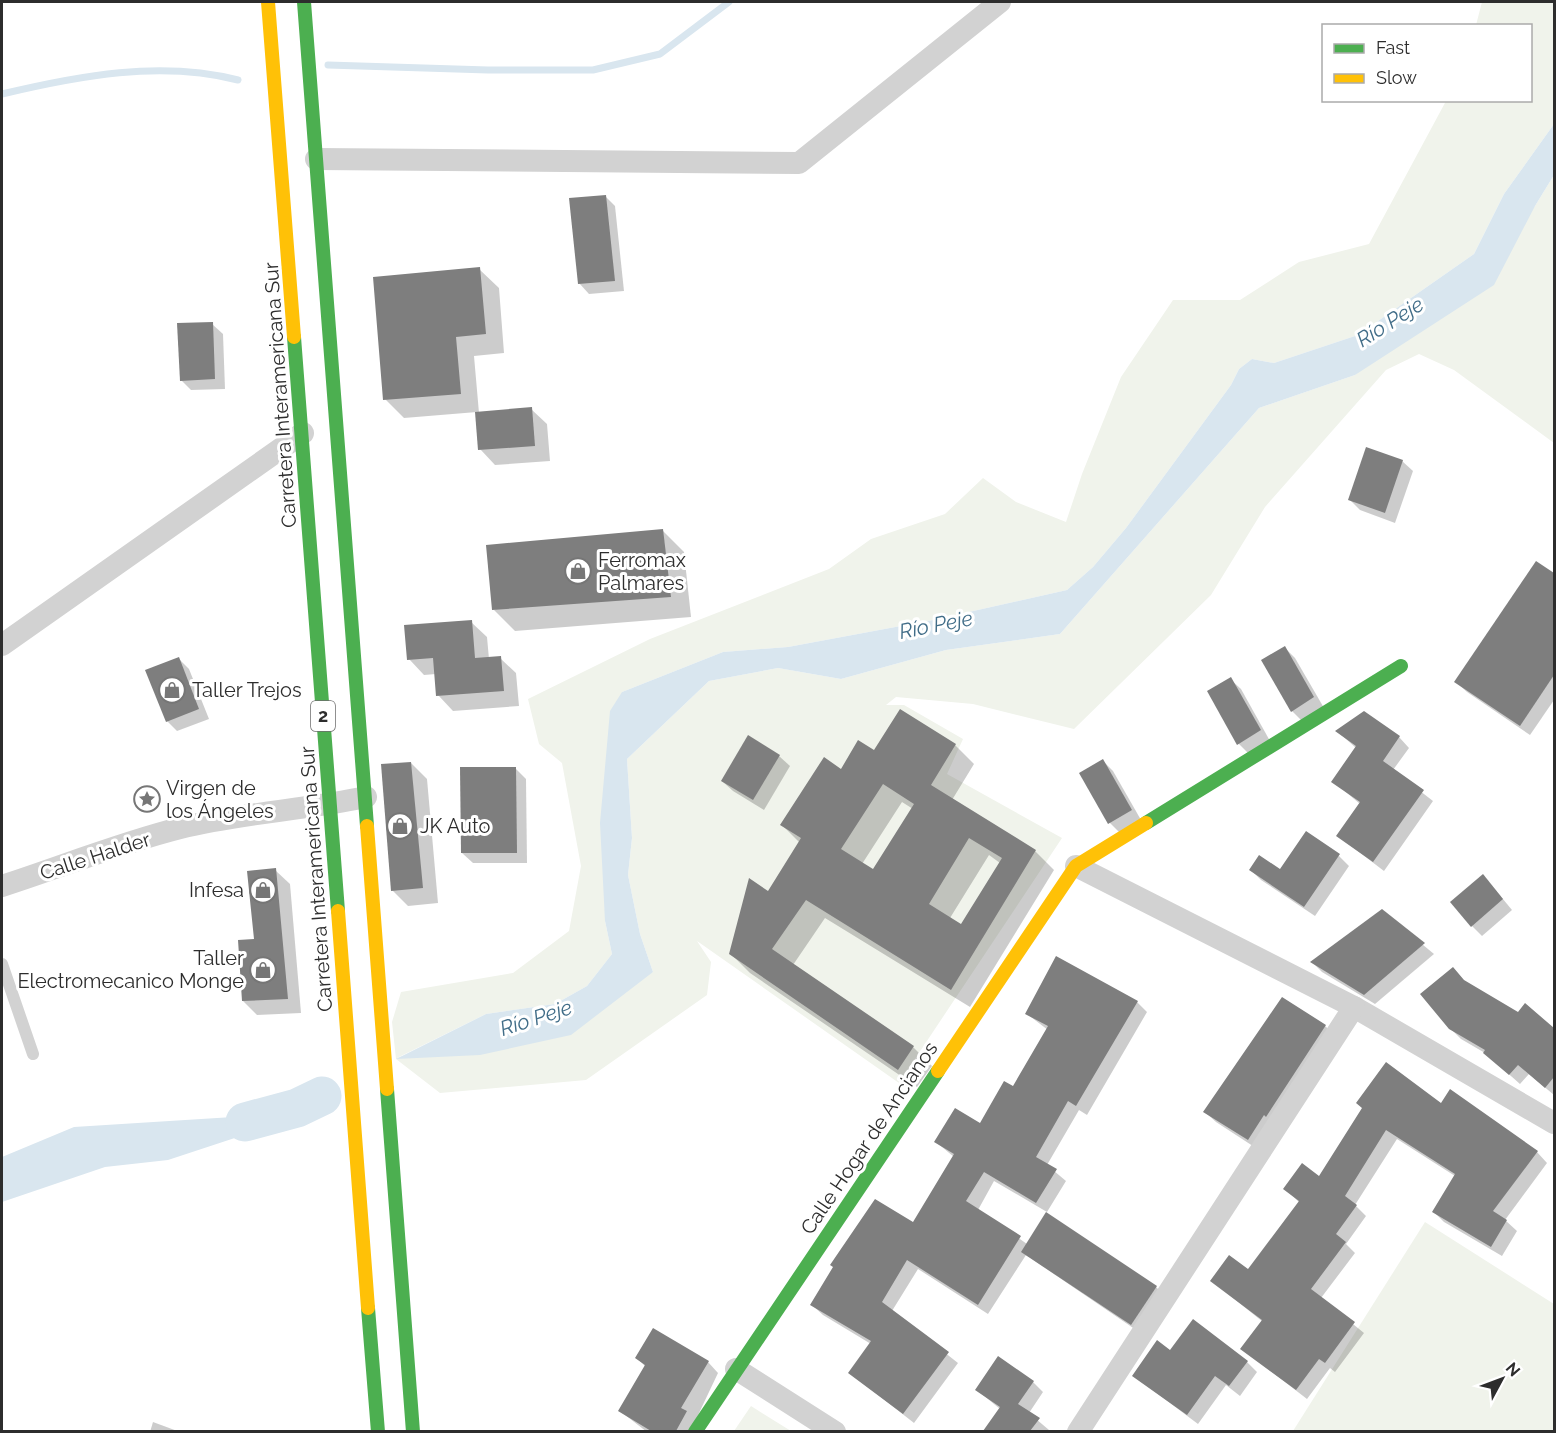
<svg xmlns="http://www.w3.org/2000/svg" width="1556" height="1433" font-family="Raleway,sans-serif">
<style>
.green{fill:#f0f3eb}
.water{fill:#d9e6ef}
.shadow{fill:#0003;fill-rule:evenodd}
.lines{fill:none;stroke-linecap:round;stroke-linejoin:round}
.stream{stroke:#d9e6ef;stroke-width:7}
.river{stroke:#d9e6ef;stroke-width:39}
.building{fill:#7e7e7e;fill-rule:evenodd}
.lane{stroke:#d2d2d2;stroke-width:12}
.street{stroke:#d2d2d2;stroke-width:22}
.fast{stroke:#4caf50;stroke-width:14}
.slow{stroke:#ffc107;stroke-width:14}
.labels{text-anchor:middle;stroke-width:6;stroke-linejoin:round;paint-order:stroke}
.shield{fill:#fff;stroke:#6c6c6c;stroke-width:1.5}
.shield-label{font-size:18px;font-weight:bold;fill:#2d2d2d}
.street-label{font-size:20px;fill:#2d2d2d;stroke:#fff}
.poi-label{font-size:20px;fill:#2d2d2d;stroke:#fff;text-anchor:start}
.water-label{font-size:21px;font-style:italic;fill:#416d88;stroke:#fff}
</style>
<rect width="100%" height="100%" fill="#fff"/>
<g class="green">
<path d="M1482 2H1554V124L1504 194 1474 254 1358 335 1274 363 1252 359 1239 369 1231 385 1126 528 1093 567 1067 590 933 620 788 647 723 652 622 692 605 921 612 954 587 986 555 1004 486 1014 397 1058 653 972 640 934 628 875 632 838 627 759 709 681 778 668 841 679 946 650 1060 634 1259 408 1355 375 1535 206 1554 175V443L1454 370 1419 354 1386 370 1265 507 1211 595 1074 729 973 704 896 697 886 705H904L963 739 947 774 1062 838 899 1083 697 941 711 962 707 995 586 1080 440 1093 396 1059 392 1022 401 992 513 973 569 931 581 866 562 763 539 744 528 699 650 639 829 569 871 539 945 514 983 478 1016 502 1066 522 1082 474 1121 377 1173 300H1240L1299 262 1369 244 1446 101 1530 100V26L1476 25Z"/>
<path d="M1425 1222 1554 1304V1429L1553 1432 1293 1431Z"/>
<path d="M751 1406 791 1431H734Z"/>
</g>
<g class="water">
<path d="M1554 124V175L1535 206 1494 285 1355 375 1259 408 1060 634 946 650 841 679 778 668 709 681 627 759 632 838 628 875 640 934 653 972 571 1035 480 1055 396 1059 486 1014 555 1004 587 986 612 954 605 921 600 823 610 711 622 692 723 652 788 647 933 620 1067 590 1093 567 1126 528 1231 385 1239 369 1252 359 1274 363 1358 335 1474 254 1504 194Z"/>
<path d="M270 1099 297 1108 274 1125 168 1160 105 1167 2 1202V1157L74 1127 233 1117Z"/>
</g>
<g class="shadow">
<path d="M605 196 615 206 624 291 589 294 579 283Z"/>
<path d="M479 269 499 288 504 353 474 356 479 413 531 409 547 424 550 461 495 465 480 449 477 412 404 418 385 399Z"/>
<path d="M212 324 223 334 225 389 191 390 181 380Z"/>
<path d="M1402 461 1413 471 1395 523 1360 510 1350 500Z"/>
<path d="M663 531 684 552 691 617 515 631 494 610Z"/>
<path d="M1537 563 1554 575V700L1530 735 1467 692 1456 682Z"/>
<path d="M471 622 487 637 489 659 500 658 516 673 519 706 453 711 438 695 436 674 424 675 409 659Z"/>
<path d="M1285 648 1295 658 1324 708 1302 721 1292 711Z"/>
<path d="M179 659 189 669 209 719 177 731 167 721Z"/>
<path d="M1230 679 1241 689 1270 741 1249 754 1239 744Z"/>
<path d="M901 711 955 745 974 764 952 800 1035 851 1054 870 970 1007 825 918 793 965 913 1047 932 1066 917 1087 750 973 731 954 800 843 782 825 842 771 875 752ZM902 802 913 809 874 871 862 864ZM989 855 1000 863 962 926 950 918Z"/>
<path d="M1337 731 1399 737 1409 748 1393 770 1433 801 1384 871 1338 836 1360 804 1333 781 1356 748Z"/>
<path d="M779 756 790 766 764 810 733 791 722 781Z"/>
<path d="M1103 761 1113 771 1141 820 1120 833 1110 823 1081 773Z"/>
<path d="M411 763 427 779 438 903 408 906 392 890Z"/>
<path d="M516 769 526 779 527 863H473L462 853Z"/>
<path d="M1339 856 1349 866 1315 916 1261 880 1251 870 1280 871Z"/>
<path d="M275 870 290 884 301 1013 257 1015 243 1001 255 941Z"/>
<path d="M1493 887 1512 910 1482 936 1472 926Z"/>
<path d="M1382 911 1434 954 1375 1004 1322 972 1312 962Z"/>
<path d="M1467 984 1518 1014 1553 1028 1554 1026V1095L1529 1074 1520 1084 1485 1053 1461 1039 1450 1028Z"/>
<path d="M1282 999 1325 1026 1336 1036 1259 1150 1216 1122 1205 1112Z"/>
<path d="M1137 1002 1147 1012 1087 1115 1079 1110 1047 1165 1066 1181 1047 1212 994 1181 978 1210 1027 1244 1156 1287 1166 1297 1142 1334 1026 1255 988 1314 918 1269 892 1311 958 1363 914 1423 850 1373 871 1344 823 1315 812 1305 914 1224 954 1157 936 1142 980 1125 1013 1088 1048 1030 1027 1014Z"/>
<path d="M1450 1091 1537 1152 1547 1163 1505 1220 1517 1231 1502 1256 1444 1222 1434 1212 1455 1176 1397 1139 1355 1205 1366 1216 1346 1244 1355 1253 1321 1298 1364 1333 1335 1372 1330 1368 1307 1399 1242 1349 1263 1322 1212 1281 1248 1272 1300 1203 1285 1189 1319 1178 1363 1108 1441 1105Z"/>
<path d="M654 1330 708 1362 718 1373 690 1432H647L620 1411 646 1367 637 1358Z"/>
<path d="M1247 1362 1257 1372 1240 1396 1226 1385 1198 1424 1134 1376Z"/>
<path d="M1033 1382 1043 1392 1029 1413 1049 1430 1047 1432H985L1000 1409 977 1390Z"/>
<path d="M153 1422 180 1432H150Z"/>
</g>
<g class="lines">
<g class="stream">
<path d="M328 65 488 70H593L660 54 729 2"/>
<path d="M2 94C78 76 160 60 238 80"/>
</g>
<path class="river" d="M245 1122 297 1108 322 1096"/>
</g>
<g class="building">
<path d="M606 195 615 281 578 284 569 198Z"/>
<path d="M480 267 486 334 456 337 461 394 383 400 373 277Z"/>
<path d="M213 322 215 379 180 381 177 323Z"/>
<path d="M532 407 535 446 478 450 475 412Z"/>
<path d="M1366 447 1403 460 1385 513 1348 500Z"/>
<path d="M663 529 671 597 492 610 486 545Z"/>
<path d="M1536 561 1554 573V675L1520 726 1454 682Z"/>
<path d="M472 620 475 658 501 656 504 691 436 696 433 658 407 660 404 625Z"/>
<path d="M1285 646 1314 697 1291 712 1261 660Z"/>
<path d="M179 657 199 709 166 722 145 670Z"/>
<path d="M1231 677 1261 730 1237 745 1207 691Z"/>
<path d="M900 709 956 744 931 785 1036 850 951 990 806 900 772 949 914 1046 898 1070 729 954 749 878 768 891 801 838 780 825 824 757 841 769 858 740 874 750ZM883 784 914 804 873 869 841 849ZM969 838 1002 858 961 924 929 904Z"/>
<path d="M1364 711 1400 736 1383 761 1424 790 1373 862 1336 836 1360 802 1331 782 1356 746 1335 731Z"/>
<path d="M748 735 780 755 753 800 721 781Z"/>
<path d="M1103 759 1132 810 1108 824 1079 773Z"/>
<path d="M411 762 423 888 391 891 381 764Z"/>
<path d="M460 767H516L517 853H461Z"/>
<path d="M1306 831 1340 854 1304 907 1249 870 1259 855 1280 869Z"/>
<path d="M276 868 288 999 242 1001 238 940 254 939 247 871Z"/>
<path d="M1483 874 1503 899 1471 927 1450 902Z"/>
<path d="M1382 909 1425 943 1364 995 1310 962Z"/>
<path d="M1056 956 1138 1001 1076 1106 1068 1101 1036 1157 1057 1169 1036 1203 984 1172 966 1201 1021 1236 978 1305 907 1260 882 1302 949 1352 903 1414 848 1373 871 1341 810 1305 833 1267 830 1265 875 1199 913 1222 954 1154 934 1142 955 1108 980 1123 1004 1081 1013 1086 1048 1026 1025 1014Z"/>
<path d="M1453 967 1464 980 1518 1012 1525 1003 1554 1028V1077L1545 1088 1518 1065 1509 1075 1483 1053 1485 1050 1449 1029 1420 994Z"/>
<path d="M1282 997 1326 1025 1266 1117 1264 1115 1248 1140 1203 1112Z"/>
<path d="M1386 1062 1441 1103 1450 1089 1538 1151 1493 1211 1507 1220 1491 1247 1432 1212 1455 1174 1386 1130 1345 1196 1357 1205 1336 1234 1346 1242 1311 1289 1355 1322 1325 1363 1319 1359 1296 1390 1240 1349 1262 1320 1210 1281 1229 1255 1248 1269 1299 1201 1283 1189 1302 1163 1319 1176 1362 1108 1356 1103Z"/>
<path d="M1046 1212 1157 1286 1131 1325 1021 1252Z"/>
<path d="M1193 1319 1248 1361 1229 1386 1215 1376 1187 1415 1132 1376 1157 1340 1170 1350Z"/>
<path d="M653 1328 709 1361 681 1408 687 1411 676 1431H651L618 1411 645 1365 635 1358Z"/>
<path d="M998 1356 1034 1381 1018 1404 1040 1418 1030 1431H983L1000 1407 975 1390Z"/>
</g>
<g class="lines">
<path class="lane" d="M2 964 33 1054"/>
<g class="street">
<path d="M316 159 799 163 1000 2"/>
<path d="M2 645 303 433"/>
<path d="M1076 866 1354 1007 1554 1123"/>
<path d="M2 886C61 867 120 843 180 828 242 813 304 810 366 797"/>
<path d="M736 1369 835 1432"/>
<path d="M1078 1432 1354 1007"/>
</g>
<g class="fast">
<path d="M304 2 367 826"/>
<path d="M294 337 338 911"/>
<path d="M1146 823 1401 666"/>
<path d="M387 1089 413 1432"/>
<path d="M368 1308 378 1432"/>
<path d="M695 1432 938 1071"/>
</g>
<g class="slow">
<path d="M268 2 294 337"/>
<path d="M367 826 387 1089"/>
<path d="M338 911 368 1308"/>
<path d="M938 1071 1076 866 1146 823"/>
</g>
</g>
<defs>
<g id="shop-ring" transform="scale(1.35)"><circle r="9.5" fill="#fff" stroke="#767676" stroke-width="1.5"/><path d="M-5-2.5h2.3a2.7 3.5 0 0 1 5.4 0H5L5.5 6h-11ZM-1.5-2.5h3a1.5 2.3 0 0 0-3 0Z" fill="#767676"/></g>
<g id="sight-ring" transform="scale(1.35)"><circle r="9.5" fill="#fff" stroke="#767676" stroke-width="1.5"/><path d="M0-6L1.8-2.2L6-1.7L2.9 1.2L3.7 5.4L0 3.3L-3.7 5.4L-2.9 1.2L-6-1.7L-1.8-2.2Z" fill="#767676"/></g>
</defs>
<g fill-rule="evenodd">
<use href="#shop-ring" x="578" y="571"/>
<use href="#shop-ring" x="172" y="690"/>
<use href="#sight-ring" x="147" y="799"/>
<use href="#shop-ring" x="400" y="826"/>
<use href="#shop-ring" x="263" y="890"/>
<use href="#shop-ring" x="263" y="970"/>
</g>
<g class="labels">
<rect class="shield" x="311" y="701" width="24" height="30" rx="4.5"/>
<g class="shield-label">
<text x="323" y="722">2</text>
</g>
<g class="street-label">
<text transform="translate(280 395) rotate(-94)" y="7">Carretera Interamericana Sur</text>
<text transform="translate(95 856) rotate(-18)" y="7">Calle Halder</text>
<text transform="translate(316 879) rotate(-94)" y="7">Carretera Interamericana Sur</text>
<text transform="translate(869 1138) rotate(-56)" y="7">Calle Hogar de Ancianos</text>
</g>
<g class="poi-label">
<text x="598" y="567">Ferromax<tspan x="598" dy="23">Palmares</tspan></text>
<text x="192" y="697">Taller Trejos</text>
<text x="166" y="795">Virgen de<tspan x="166" dy="23">los Ángeles</tspan></text>
<text x="420" y="833">JK Auto</text>
<text x="244" y="897" text-anchor="end">Infesa</text>
<text x="244" y="965" text-anchor="end">Taller<tspan x="244" dy="23">Electromecanico Monge</tspan></text>
</g>
<g class="water-label">
<text transform="translate(1390 322) rotate(-32)" y="7">Río Peje</text>
<text transform="translate(936 625) rotate(-11)" y="7">Río Peje</text>
<text transform="translate(536 1018) rotate(-18)" y="7">Río Peje</text>
</g>
</g>
<rect width="1556" height="1433" fill="none" stroke="#2d2d2d" stroke-width="6"/>
<rect x="1322" y="24" width="210" height="78" fill="#ffffff" stroke="#ababab" stroke-width="1.5"/>
<rect x="1334" y="44" width="30" height="9" fill="#4caf50" stroke="#ababab" stroke-width="1.5"/>
<text x="1376" y="54" font-size="18" fill="#2d2d2d">Fast</text>
<rect x="1334" y="74" width="30" height="9" fill="#ffc107" stroke="#ababab" stroke-width="1.5"/>
<text x="1376" y="84" font-size="18" fill="#2d2d2d">Slow</text>
<g transform="translate(1502 1379) rotate(49)" stroke="#ffffff" stroke-width="4.5" paint-order="stroke">
<path d="M0-4.5L10 22L0 15L-10 22Z" fill="#2d2d2d"/>
<text y="-9" font-size="16" font-weight="bold" text-anchor="middle" fill="#2d2d2d">N</text>
</g>
</svg>
